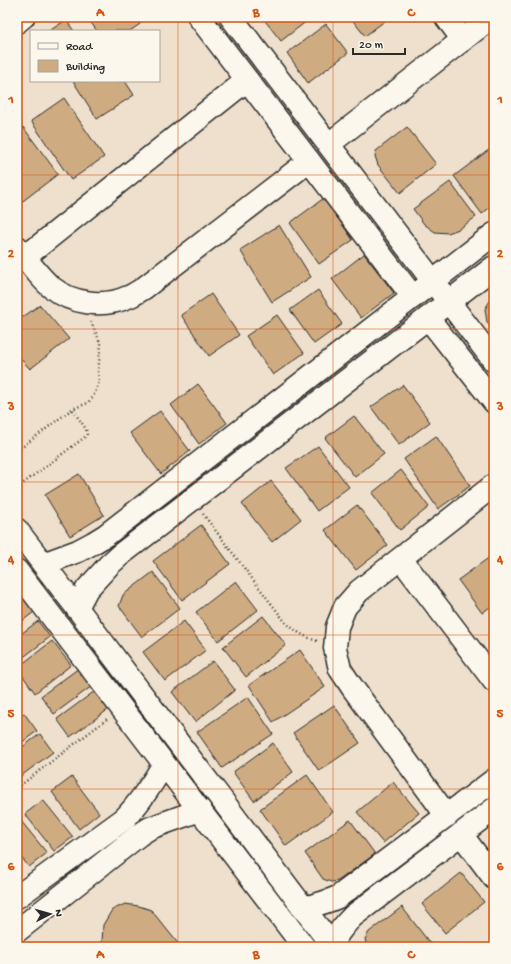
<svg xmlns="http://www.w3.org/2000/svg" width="511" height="964" font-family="'Gochi Hand',sans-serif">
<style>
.building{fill:#cfab82;stroke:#2b2b2b}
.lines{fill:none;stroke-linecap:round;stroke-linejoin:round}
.minor-casing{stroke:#2b2b2b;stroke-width:25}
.path{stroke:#2b2b2b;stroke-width:2.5;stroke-dasharray:1 3;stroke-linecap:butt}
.minor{stroke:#fbf7ec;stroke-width:22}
.grid{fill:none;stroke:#d5540f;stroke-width:1;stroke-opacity:0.55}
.neatline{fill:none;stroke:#d5540f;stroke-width:1.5}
.grid-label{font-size:13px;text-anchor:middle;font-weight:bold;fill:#d5540f}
</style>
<rect width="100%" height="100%" fill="#eee0cc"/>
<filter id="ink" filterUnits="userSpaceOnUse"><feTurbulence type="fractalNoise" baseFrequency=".025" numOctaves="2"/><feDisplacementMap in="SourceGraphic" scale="8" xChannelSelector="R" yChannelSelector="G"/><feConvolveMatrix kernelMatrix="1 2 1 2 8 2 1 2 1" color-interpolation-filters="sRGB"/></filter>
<g filter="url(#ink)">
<g class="building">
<path d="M87 17H135L140 24 130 31H97Z"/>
<path d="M262 17H312L281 41Z"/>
<path d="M350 17H390L365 36Z"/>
<path d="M66 20 74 31H49Z"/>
<path d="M326 24 348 53 308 83 287 53Z"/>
<path d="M73 81H125L134 95 97 119Z"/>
<path d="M64 98 104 157 71 180 31 121Z"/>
<path d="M23 127 58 174 19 204 17 202V132Z"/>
<path d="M407 127 436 164 400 193 378 165 375 156 376 151Z"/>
<path d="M490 149 494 154V204L482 214 454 176Z"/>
<path d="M450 182 476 217 459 229 448 233 435 232 424 224 413 209Z"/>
<path d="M324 198 353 240 319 264 290 223Z"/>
<path d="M279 225 311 277 272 302 240 250Z"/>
<path d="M364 254 394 293 361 318 332 279Z"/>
<path d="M318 290 342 324 314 344 290 310Z"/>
<path d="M211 294 239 335 209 356 181 315Z"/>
<path d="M493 296H494V331L487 322 485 309Z"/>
<path d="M40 305 69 339 30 369 17 355V321Z"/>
<path d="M277 315 304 353 273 375 246 336Z"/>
<path d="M198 384 227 423 199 444 171 405Z"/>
<path d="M403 385 430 422 399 445 371 407Z"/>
<path d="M160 411 190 451 161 474 130 433Z"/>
<path d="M354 416 384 454 355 477 325 438Z"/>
<path d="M436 436 470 486 438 509 404 459Z"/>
<path d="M318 446 349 487 317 511 286 468Z"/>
<path d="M401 470 429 507 400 530 372 493Z"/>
<path d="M79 474 104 515 70 536 45 495Z"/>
<path d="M271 481 301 519 272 542 242 504Z"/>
<path d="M357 505 388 545 356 570 325 530Z"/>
<path d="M201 525 230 564 182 600 153 561Z"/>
<path d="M494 554V604L482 613 458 580Z"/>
<path d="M153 572 180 608 142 637 119 606 123 595Z"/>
<path d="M236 581 258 610 218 641 196 612Z"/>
<path d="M21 594 34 612 17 625V597Z"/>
<path d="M263 616 286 645 246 677 223 647Z"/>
<path d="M38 621 50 637 17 662V637Z"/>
<path d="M184 621 206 650 165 681 143 652Z"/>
<path d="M52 641 71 665 35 693 17 668Z"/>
<path d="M300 650 325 687 273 722 249 685Z"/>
<path d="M213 661 235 690 195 722 172 692Z"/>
<path d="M79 668 92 686 54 714 41 696Z"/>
<path d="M95 691 109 709 70 737 57 719Z"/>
<path d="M248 697 273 734 222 768 197 732Z"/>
<path d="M334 705 360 743 319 771 293 733Z"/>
<path d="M24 713 37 731 17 746V718Z"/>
<path d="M40 734 53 752 17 779V751Z"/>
<path d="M273 743 293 772 254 801 233 772Z"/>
<path d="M307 775 333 812 286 846 260 809Z"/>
<path d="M72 777 99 813 79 829 52 792Z"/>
<path d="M393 782 419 813 383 843 357 812Z"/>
<path d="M43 800 73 837 54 851 25 814Z"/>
<path d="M17 816 47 853 29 867 17 852Z"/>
<path d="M350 820 375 854 338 881 331 882 323 879 305 853Z"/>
<path d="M461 873 484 902 445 933 422 904Z"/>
<path d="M125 904 139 906 151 910 181 947H106L102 942 103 925 112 910Z"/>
<path d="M402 907 432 946 430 947H367L365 939 369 932Z"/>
</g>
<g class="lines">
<g class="minor-casing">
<g id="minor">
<path d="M199 17 413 297"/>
<path d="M231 17 494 361"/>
<path d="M446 17 463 40"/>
<path d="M17 22 23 17"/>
<path d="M329 144 492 17"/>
<path d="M17 247C28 261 38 276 51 287 72 304 104 308 128 297 134 295 139 291 144 288L309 161"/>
<path d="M25 257 247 80"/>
<path d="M428 318 494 402"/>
<path d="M17 530 77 608 183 749 219 796 333 947"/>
<path d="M401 559 494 681"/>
<path d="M43 564 78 551 93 543 106 535 494 234"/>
<path d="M17 571C112 697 209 821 304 947"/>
<path d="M77 608 87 589 109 565 120 555 494 267"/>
<path d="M447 816 352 687 340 669 335 648 337 627 345 607 359 591 494 485"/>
<path d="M461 834 494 878"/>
<path d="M17 897 124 819C140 803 152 784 164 764"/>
<path d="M303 908C316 905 327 902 338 897L494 780"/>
<path d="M17 931 139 835 150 828 200 810"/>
<path d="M331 945C337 934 344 925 353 916L494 809"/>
</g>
</g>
<g class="path">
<path d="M17 451 72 409 88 403 95 393 99 382 98 371 101 344 91 322"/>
<path d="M17 488 85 437 87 435 86 429 72 409"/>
<path d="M203 514 286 623C295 631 305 637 317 641"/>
<path d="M17 788 107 719"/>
</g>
<use href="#minor" class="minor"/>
</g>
</g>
<path class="grid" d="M178 17V947M333 17V947M17 175H494M17 329H494M17 482H494M17 635H494M17 789H494"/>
<rect width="511" height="964" fill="none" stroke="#fbf7ec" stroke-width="44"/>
<rect x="30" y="30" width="130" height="52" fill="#fbf7ec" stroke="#a8a59f"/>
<rect x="38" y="43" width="20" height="6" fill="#fbf7ec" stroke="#a8a59f"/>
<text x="66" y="50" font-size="12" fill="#2b2b2b">Road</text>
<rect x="38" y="60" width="20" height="12" fill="#cfab82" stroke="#a8a59f"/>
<text x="66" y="70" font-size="12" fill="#2b2b2b">Building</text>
<g transform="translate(50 914) rotate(84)" stroke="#fbf7ec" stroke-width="3" paint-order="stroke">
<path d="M0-3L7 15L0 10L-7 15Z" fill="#2b2b2b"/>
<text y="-6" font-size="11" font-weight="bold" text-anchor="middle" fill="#2b2b2b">N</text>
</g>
<path d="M353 48v6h52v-6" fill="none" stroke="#2b2b2b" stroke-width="2"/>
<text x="359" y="48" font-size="12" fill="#2b2b2b" stroke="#fbf7ec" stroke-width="3" paint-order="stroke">20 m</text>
<rect x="22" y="22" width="467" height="920" class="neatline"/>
<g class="grid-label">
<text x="100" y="16">A</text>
<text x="256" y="16">B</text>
<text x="411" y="16">C</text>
<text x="11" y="103">1</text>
<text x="500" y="103">1</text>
<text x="11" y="257">2</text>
<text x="500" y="257">2</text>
<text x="11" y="410">3</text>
<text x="500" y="410">3</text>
<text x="11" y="563">4</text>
<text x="500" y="563">4</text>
<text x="11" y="717">5</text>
<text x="500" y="717">5</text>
<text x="11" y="870">6</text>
<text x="500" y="870">6</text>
<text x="100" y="958">A</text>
<text x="256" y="958">B</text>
<text x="411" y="958">C</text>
</g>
</svg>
